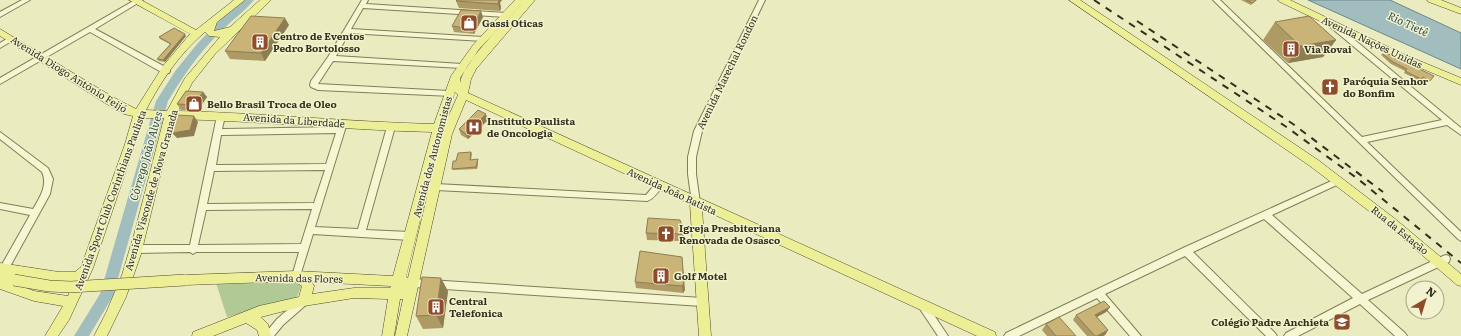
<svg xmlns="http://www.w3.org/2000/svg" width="1461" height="336" font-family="Literata,serif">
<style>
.green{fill:#b1c994}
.water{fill:#a2bdbe;stroke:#6a888b}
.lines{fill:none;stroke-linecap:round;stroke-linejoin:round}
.river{fill:#a2bdbe;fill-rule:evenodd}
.minor-casing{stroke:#837d58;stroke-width:2}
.major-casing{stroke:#51492d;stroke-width:1}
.minor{fill:#f6f7d2;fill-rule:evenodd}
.major{fill:#edef97;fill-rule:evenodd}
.rail{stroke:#332f1c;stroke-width:2;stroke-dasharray:7 7;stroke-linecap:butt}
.major-bridge-casing{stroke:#51492d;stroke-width:12;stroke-linecap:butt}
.major-bridge{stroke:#edef97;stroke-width:11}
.wall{fill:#ad9a65}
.shaded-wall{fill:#8d7d53}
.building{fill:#c9b376;stroke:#8d7d53}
.labels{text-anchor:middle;stroke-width:3;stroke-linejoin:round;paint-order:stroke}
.poi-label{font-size:10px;font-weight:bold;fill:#332f1c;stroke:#f2f3ce;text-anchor:start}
.street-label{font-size:10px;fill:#332f1c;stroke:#f2f3ce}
.water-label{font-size:11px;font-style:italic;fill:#2c4953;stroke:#f2f3ce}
</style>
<rect width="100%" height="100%" fill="#eaecbf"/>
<path class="green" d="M296 279 301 287 296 299 227 317 216 283Z"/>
<path class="water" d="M1308 0H1390L1461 33V69Z"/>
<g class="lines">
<path class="river" d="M243 0H254C246 10 230 22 220 32 199 53 183 76 168 101L113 296 89 336H74L100 294 156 101 176 70 197 44 220 20Z"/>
<g class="minor-casing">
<g id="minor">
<path d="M22 0H30L0 17V12Z"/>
<path d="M135 0H143L95 29 169 69 170 71 169 73H163L90 32 0 84V78Z"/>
<path d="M362 0H368L366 4 506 13 509 15 506 17 363 8 351 29 483 37 486 39 483 41 349 33 336 56 462 64 466 66 462 68 333 61 318 84 449 91 453 94 452 96 318 90 311 87 310 85 311 81 328 57Z"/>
<path d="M759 0H765L702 131 696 157V174L700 203 699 205H693L692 203 688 174V157L694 131Z"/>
<path d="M1213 0H1220L1362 137 1442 120 1329 26V22H1333L1461 128V135L1447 125 1367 142 1461 232V241L1458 239Z"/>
<path d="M10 37H12L15 39 0 48V43Z"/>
<path d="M221 113 225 116 222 129 338 127 340 121H346L347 123 315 227 358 229 387 127 388 125H394L395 127 366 230 410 232 413 234 414 236 413 238 410 240 313 234 300 276 299 279 296 280 293 279 292 276 299 252H196L193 254 190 252 135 253 132 252 131 249 132 246 135 245H190L217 116ZM336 133 326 164 216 165 221 135ZM325 170 314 203 207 204 214 171ZM312 209 301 244 198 245 206 210Z"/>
<path d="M0 132 48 168 53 179 50 194 7 272 4 273 1 272 0 268 30 215 0 209V203L33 209C40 197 48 185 42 172L0 139Z"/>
<path d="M1338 178 1341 179 1342 181 1341 183 1272 215 1362 294 1443 256 1446 255 1449 256 1450 259 1449 262 1368 300 1405 333 1407 336H1395L1360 304 1298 336H1284L1286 333 1353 298 1264 219 1193 252 1275 333 1277 336H1266L1185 256 1105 294 1141 336H1130L1097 298 1019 336H1004L1006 333 1183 248Z"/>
<path d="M659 182 662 183 663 185C659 191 654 199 647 201L436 190 433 189 432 187 433 185 436 184 646 195 656 183Z"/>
<path d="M414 279 702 298 705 299 707 302 705 305 702 306 414 287 411 286 410 283 411 280Z"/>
<path d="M304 297 307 298 309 301 307 304 283 325 274 336H263L277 319 301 298Z"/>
<path d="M923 302 926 303 948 336H938L918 306 920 303Z"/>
</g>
</g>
<g class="major-casing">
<g id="major">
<path d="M129 0H141L196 30 234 0H245L217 22 214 31 230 27 260 0H271L215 54 192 83 178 111C263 113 349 122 434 124L451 76 473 45 515 0H525L523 2 525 0H535L476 69 471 79 468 93 995 332 996 336H977L702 209 711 336H699L690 204 466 100 452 134 407 336H395L403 299H400L394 336H382L388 299 354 298 304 306 261 317 268 324 271 336H259L257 330 246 323 213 336H192L193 332 259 306 299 297 302 286 294 281 185 285 181 284 179 280 181 276 185 275 296 271 393 276 432 132C346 130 260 121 174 119L141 254 126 297 107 336H94L106 313 122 275 135 231 164 118H142L135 144 93 268 69 320 58 336H45L63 306 34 301 0 289V263L59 272H75L81 267 125 144 133 116 124 114 105 103 0 36V29L113 97 136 109 163 66 190 34ZM523 3C506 22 465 59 460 83V78L479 49ZM205 32 209 36 220 37 185 78 167 111 146 110C161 81 180 53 205 32ZM455 92 458 95 445 124ZM442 132 408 278 406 277ZM18 277 49 282H74L68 296 34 291 16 284 20 280ZM312 282 391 286 390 288H354L312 294 314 286Z"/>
<path d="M1069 0H1080L1318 160 1394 218 1461 274V286L1457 285 1386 224 1310 166Z"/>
<path d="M1278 0H1290L1403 54 1461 78V85L1397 58 1280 2Z"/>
<path d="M1427 0H1441L1461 8V14L1429 2Z"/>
</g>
</g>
<use href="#minor" class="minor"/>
<use href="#major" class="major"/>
<g class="rail">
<path d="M1094 0 1285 126 1358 179 1461 263"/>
<path d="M1137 21 1293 124 1383 192"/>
</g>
<g class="major-bridge-casing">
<path id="major-bridge" d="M14 280 49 286 71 287 185 280"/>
</g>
<use href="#major-bridge" class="major-bridge"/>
</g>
<g class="wall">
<path d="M1241 0H1257L1251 5Z"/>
<path d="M456 1 500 3 501 8 500 11 459 8Z"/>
<path d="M483 17 474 34 454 32 452 26Z"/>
<path d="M1275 22 1336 40 1323 57 1288 63 1263 40Z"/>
<path d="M289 25 265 61 230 59 225 51Z"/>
<path d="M186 36 165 62 159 61 157 59 170 44 160 39 159 37Z"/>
<path d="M1382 54H1383L1434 76 1428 83 1421 79 1420 81 1404 73 1405 71 1391 64 1381 55Z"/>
<path d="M203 92 207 97 198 110H181L177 104Z"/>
<path d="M488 120 468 139 461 135 459 129Z"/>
<path d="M471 152 472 154 471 160 478 161 477 169 453 170 452 169 456 161Z"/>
<path d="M648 218 684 235 682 241 647 240 646 233Z"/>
<path d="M682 257 685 290 683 293 636 288 635 282Z"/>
<path d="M448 291 443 328 423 329 416 316Z"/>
<path d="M1110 307 1106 312 1097 317 1108 330 1105 335 1103 336H1087L1073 320 1076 315Z"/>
<path d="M1046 324 1076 336H1047L1042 330Z"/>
</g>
<g class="shaded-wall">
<path d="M496 0H502L500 3 501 8 500 11 498 4Z"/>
<path d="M481 11 483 17 474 34 472 29Z"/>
<path d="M285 18 289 25 265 61 261 53Z"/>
<path d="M185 34 186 36 165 62 163 60Z"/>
<path d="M1336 40 1323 57 1288 63 1300 46Z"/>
<path d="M203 92 207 97 198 110 194 105Z"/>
<path d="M486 114 488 120 468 139 466 134Z"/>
<path d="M194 116 198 122 194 136 177 138 172 133Z"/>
<path d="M478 159V161L477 169 476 167Z"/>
<path d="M683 228 684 235 682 241 681 234Z"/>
<path d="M441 278 448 291 443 328 436 315Z"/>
<path d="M684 283 685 290 683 293 682 286Z"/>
<path d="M1110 307 1106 312 1091 320 1095 315Z"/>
<path d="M1108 330 1105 335 1103 336H1097Z"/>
</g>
<g class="building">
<path d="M457 0H499L498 4 456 1Z"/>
<path d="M1246 0H1256L1253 3Z"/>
<path d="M461 10 481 11 472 29 452 26Z"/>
<path d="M251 16 285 18 261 53 225 51Z"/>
<path d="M1309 16 1336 40 1300 46 1275 22Z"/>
<path d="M174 28 185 34 163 60 157 59 171 44 159 37Z"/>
<path d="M1384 52 1434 76 1430 81 1423 77 1421 79 1405 71 1407 69 1393 62 1383 54Z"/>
<path d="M186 91 203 92 194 105 177 104Z"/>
<path d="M478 110 486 114 466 134 459 129Z"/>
<path d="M177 115 194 116 190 130 172 133Z"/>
<path d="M471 152 470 160 478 159 476 167 452 169 453 161H456L458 153Z"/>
<path d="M648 218 680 220 683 228 681 234 646 233Z"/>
<path d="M640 251 682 257 684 283 682 286 635 282Z"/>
<path d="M422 277 441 278 436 315 416 316Z"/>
<path d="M1104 301 1110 307 1095 315 1108 330 1097 336H1095L1076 315Z"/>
<path d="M1059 317 1076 336H1056L1046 324Z"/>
</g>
<defs>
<g id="shop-square" transform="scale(0.9)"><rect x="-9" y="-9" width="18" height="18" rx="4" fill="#904b2b" stroke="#f2f3ce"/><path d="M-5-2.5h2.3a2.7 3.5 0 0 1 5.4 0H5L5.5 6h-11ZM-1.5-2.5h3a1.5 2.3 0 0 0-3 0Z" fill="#fff"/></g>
<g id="building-square" transform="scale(0.9)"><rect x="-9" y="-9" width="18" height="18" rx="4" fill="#904b2b" stroke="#f2f3ce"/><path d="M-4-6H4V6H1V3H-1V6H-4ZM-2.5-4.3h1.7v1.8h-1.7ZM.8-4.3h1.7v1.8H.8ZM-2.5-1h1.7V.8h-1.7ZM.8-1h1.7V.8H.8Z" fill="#fff"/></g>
<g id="church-square" transform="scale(0.9)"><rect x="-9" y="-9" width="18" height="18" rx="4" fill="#904b2b" stroke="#f2f3ce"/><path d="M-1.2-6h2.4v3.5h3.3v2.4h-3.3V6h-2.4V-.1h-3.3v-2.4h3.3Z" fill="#fff"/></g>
<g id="hospital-square" transform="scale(0.9)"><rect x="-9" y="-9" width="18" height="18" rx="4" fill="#904b2b" stroke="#f2f3ce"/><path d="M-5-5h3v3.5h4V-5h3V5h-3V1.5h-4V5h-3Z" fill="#fff"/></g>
<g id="school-square" transform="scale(0.9)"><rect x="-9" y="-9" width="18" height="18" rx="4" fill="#904b2b" stroke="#f2f3ce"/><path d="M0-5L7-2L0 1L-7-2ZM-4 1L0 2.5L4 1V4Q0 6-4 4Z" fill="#fff"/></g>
</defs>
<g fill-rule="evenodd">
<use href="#shop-square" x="469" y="23"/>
<use href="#building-square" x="260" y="42"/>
<use href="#building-square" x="1291" y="49"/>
<use href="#church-square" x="1330" y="87"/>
<use href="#shop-square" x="194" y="104"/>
<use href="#hospital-square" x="474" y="127"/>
<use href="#church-square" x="666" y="234"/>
<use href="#building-square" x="661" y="276"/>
<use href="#building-square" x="436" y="307"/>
<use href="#school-square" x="1342" y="322"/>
</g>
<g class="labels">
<g class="poi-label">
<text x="482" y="27">Gassi Oticas</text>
<text x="273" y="40">Centro de Eventos<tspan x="273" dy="12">Pedro Bortolosso</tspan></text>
<text x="1304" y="53">Via Rovai</text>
<text x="1343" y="85">Paróquia Senhor<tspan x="1343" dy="12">do Bonfim</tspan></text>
<text x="207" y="108">Bello Brasil Troca de Oleo</text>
<text x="487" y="125">Instituto Paulista<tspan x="487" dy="12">de Oncologia</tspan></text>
<text x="679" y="232">Igreja Presbiteriana<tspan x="679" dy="12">Renovada de Osasco</tspan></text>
<text x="674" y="280">Golf Motel</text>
<text x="449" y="305">Central<tspan x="449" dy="12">Telefonica</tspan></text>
<text x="1329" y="326" text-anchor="end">Colégio Padre Anchieta</text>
</g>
<g class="street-label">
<text transform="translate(1372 42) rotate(25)" y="4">Avenida Nações Unidas</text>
<text transform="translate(727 72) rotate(-64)" y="4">Avenida Marechal Rondon</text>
<text transform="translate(69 74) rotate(32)" y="4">Avenida Diogo Antônio Feijó</text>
<text transform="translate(294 120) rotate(4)" y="4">Avenida da Liberdade</text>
<text transform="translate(432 157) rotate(-75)" y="4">Avenida dos Autonomistas</text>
<text transform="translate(151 190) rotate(-74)" y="4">Avenida Visconde de Nova Granada</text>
<text transform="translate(672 191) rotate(25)" y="4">Avenida João Batista</text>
<text transform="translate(110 200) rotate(-70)" y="4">Avenida Sport Club Corinthians Paulista</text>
<text transform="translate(1400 230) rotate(39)" y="4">Rua da Estação</text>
<text transform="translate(299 278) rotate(1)" y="4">Avenida das Flores</text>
</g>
<g class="water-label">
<text transform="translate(1408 24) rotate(25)" y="4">Rio Tietê</text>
<text transform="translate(146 156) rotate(-74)" y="4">Córrego João Alves</text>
</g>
</g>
<g transform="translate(1425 300) rotate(38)"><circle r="19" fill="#f2f3ce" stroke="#a6a587"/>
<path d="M0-3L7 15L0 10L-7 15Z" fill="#904b2b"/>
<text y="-6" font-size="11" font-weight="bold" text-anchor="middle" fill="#332f1c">N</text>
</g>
</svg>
